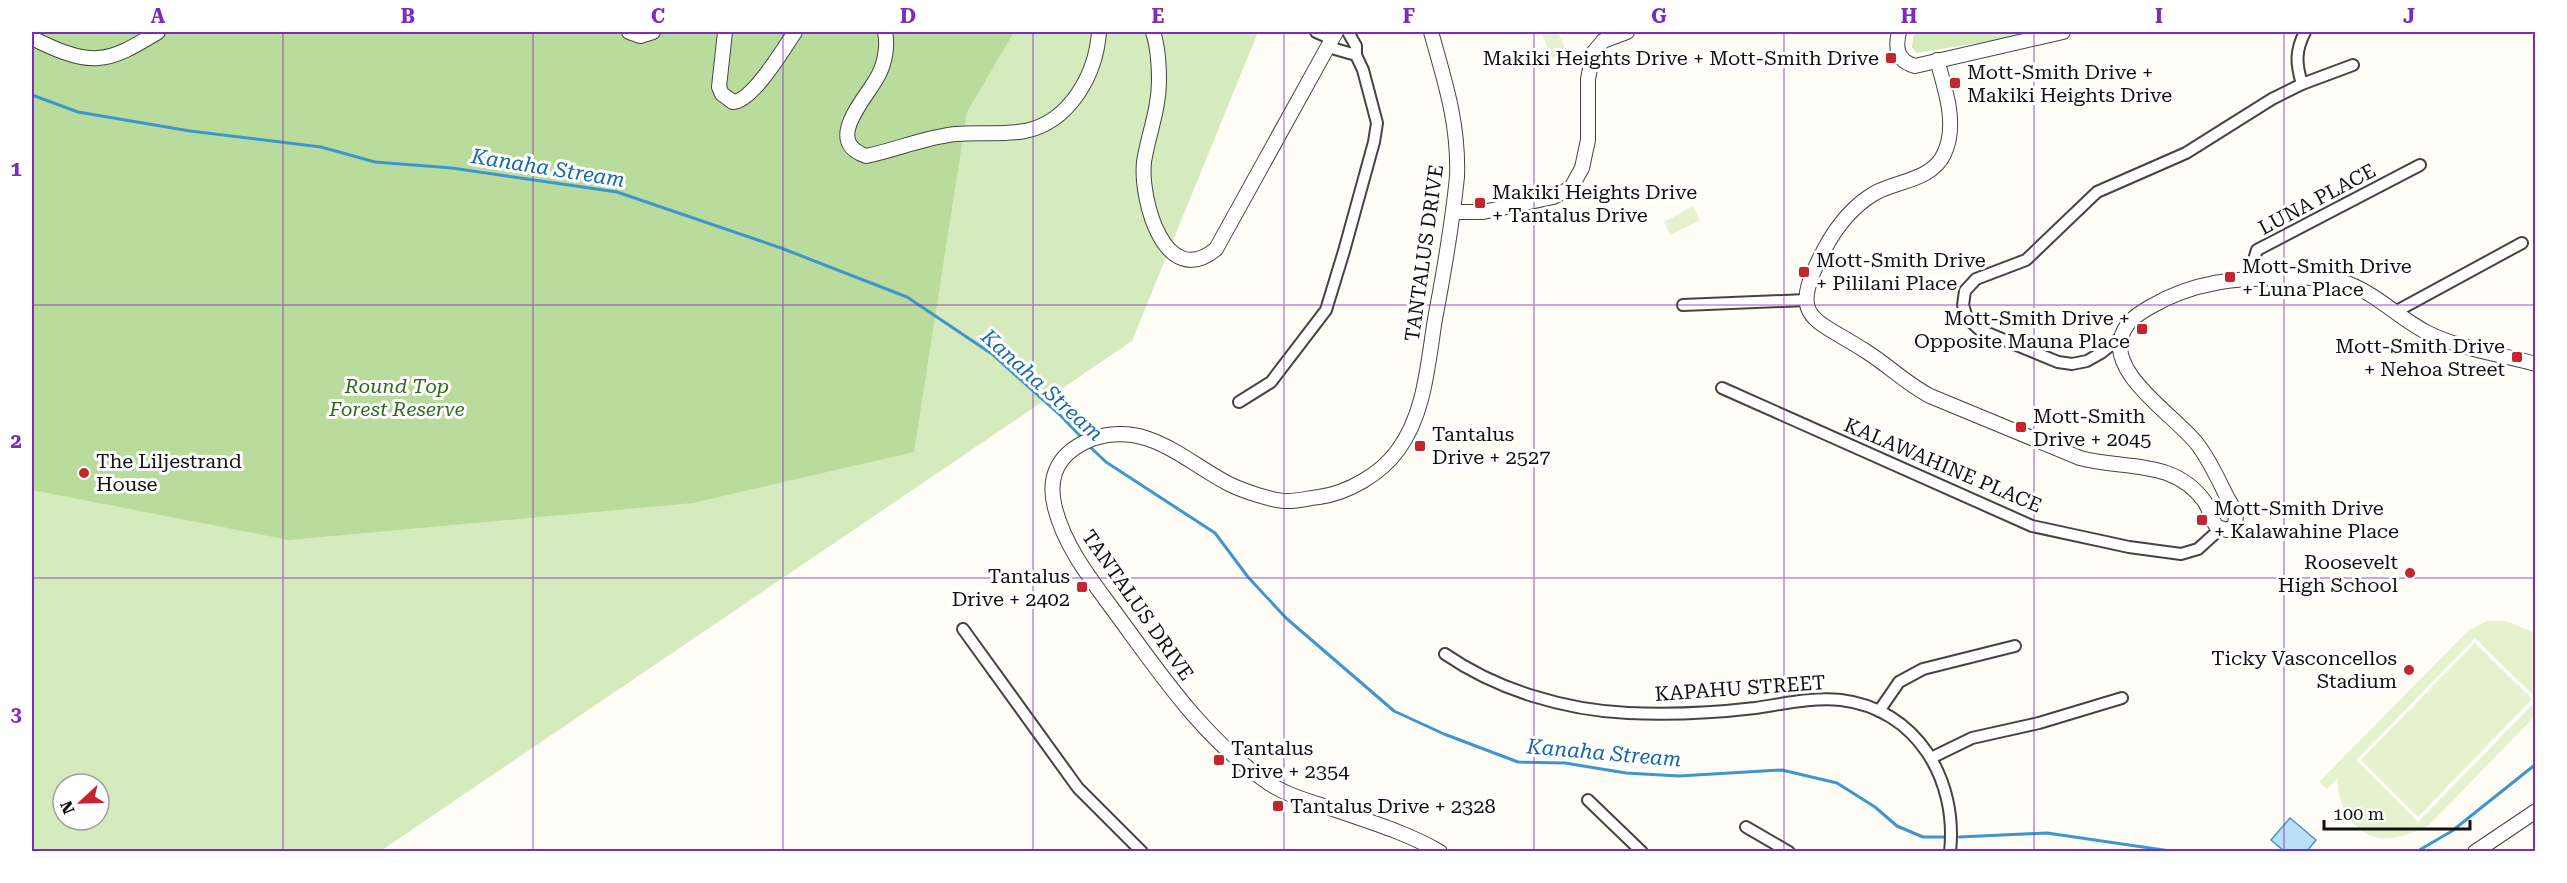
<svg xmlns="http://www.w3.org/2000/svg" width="2567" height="883" font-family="'Roboto Serif',serif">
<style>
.green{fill:#d5ebbd;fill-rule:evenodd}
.forest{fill:#b9dc9c}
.pitch{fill:#e6f2cf}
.water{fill:#b9e0f7;stroke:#3f96cf;stroke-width:1.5}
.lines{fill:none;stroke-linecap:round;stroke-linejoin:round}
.stream{stroke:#3f96cf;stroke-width:3}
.minor-casing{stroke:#444;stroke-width:14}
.tertiary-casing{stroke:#444;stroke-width:16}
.minor{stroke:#fff;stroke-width:10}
.tertiary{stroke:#fff;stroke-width:14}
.grid{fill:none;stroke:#7b2cbf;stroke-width:1.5;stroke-opacity:0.55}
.poi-dot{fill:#c4262e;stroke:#fff;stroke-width:2}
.labels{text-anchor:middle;stroke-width:6;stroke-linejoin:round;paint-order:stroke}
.poi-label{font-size:20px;fill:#111;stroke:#fff;text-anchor:start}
.street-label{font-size:20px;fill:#111;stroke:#fff}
.park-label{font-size:20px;font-style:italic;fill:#2f6b1f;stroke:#fff}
.water-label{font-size:21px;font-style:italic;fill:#1768a6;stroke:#fff}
.neatline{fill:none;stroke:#7b2cbf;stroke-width:2}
.grid-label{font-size:20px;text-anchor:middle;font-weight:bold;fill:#7b2cbf}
</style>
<rect width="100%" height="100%" fill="#fffdf5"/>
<g class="green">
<path d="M32 32H1258L1132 341 379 852 32 851ZM63 784H99V820H63Z"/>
<path d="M1914 32H2030L2004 39 1916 53 1912 47Z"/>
</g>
<path class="forest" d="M32 32H1014L967 112 914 452 693 503 289 540 32 490Z"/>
<g class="pitch">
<path d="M1541 32H1558L1567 52 1552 58Z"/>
<path d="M1693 206 1700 220 1670 235 1664 222Z"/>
<path d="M2487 621H2506L2535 633V697L2475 638 2356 760 2418 822 2535 702V716L2429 825C2417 831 2406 836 2393 838 2359 843 2336 809 2338 778L2327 789 2319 782 2469 630Z"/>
<path d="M2475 643 2532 699 2418 817 2361 760Z"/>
</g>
<path class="water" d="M2290 818 2316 840 2307 851H2284L2271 840Z"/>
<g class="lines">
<g class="stream">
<path d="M32 95 78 112 190 131 321 147 375 162 452 168 617 192 781 248 907 297 992 354 1061 416 1082 438"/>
<path d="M1088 445 1106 462 1215 533 1248 577 1286 618 1394 711 1444 734 1518 762 1565 763 1626 773 1679 776 1782 770 1837 783 1875 807 1897 826 1923 837H1946"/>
<path d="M1959 837 2047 833 2177 852"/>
<path d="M2416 852 2452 831 2536 764"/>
</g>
<g class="minor-casing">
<g id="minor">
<path d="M1316 32 1332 39"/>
<path d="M1328 47 1356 55"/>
<path d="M2302 84C2296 64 2295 51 2305 32"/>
<path d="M2248 278 2257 250 2420 165"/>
<path d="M1683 305 1806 300"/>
<path d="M2395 312 2522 243"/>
<path d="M2121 337 2101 353 2087 361 2072 364 2058 362 1980 330 1967 318 1963 305 1965 291 1976 279 2026 260 2097 192 2186 153 2272 99 2302 84 2353 65"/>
<path d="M1722 388 2032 526 2129 547 2181 554 2198 549 2220 529"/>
<path d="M1239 402 1271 382 1326 310 1344 251 1374 142 1377 123 1363 70 1356 55V46L1348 32"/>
<path d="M963 629 1078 788 1142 852"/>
<path d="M1445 654C1497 690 1565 710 1628 713 1670 715 1713 713 1755 708 1783 704 1812 697 1841 700 1917 709 1958 780 1950 852"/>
<path d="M1879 711 1899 682 1923 669 2015 646"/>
<path d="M1931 758 1972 738 2039 723 2122 698"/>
<path d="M1588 800 1642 852"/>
<path d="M1746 827 1789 852"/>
</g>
</g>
<g class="tertiary-casing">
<g id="tertiary">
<path d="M629 32 640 36 653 32"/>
<path d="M725 32 719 87 722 94 733 102C753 101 784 48 795 32"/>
<path d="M885 32C888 46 885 63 878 76 866 99 823 141 866 156 896 150 925 137 956 134 979 132 1002 135 1025 131 1070 122 1096 74 1099 32"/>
<path d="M1153 32C1158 47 1159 65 1159 81 1159 110 1148 135 1144 162 1140 200 1165 291 1216 249L1336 32"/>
<path d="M1431 32C1445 82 1459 124 1457 177 1452 225 1444 272 1435 319 1428 362 1425 414 1398 450 1381 474 1348 493 1319 497 1309 498 1299 501 1288 501 1275 502 1241 490 1229 484 1183 460 1147 420 1092 439 1061 451 1046 474 1055 508 1065 548 1093 582 1117 615 1161 675 1204 739 1267 782 1286 795 1308 801 1330 808 1367 821 1406 832 1440 852"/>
<path d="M1899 32C1895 48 1897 61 1915 66L2063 32"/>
<path d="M32 38C50 47 77 60 98 58 119 57 141 42 158 32"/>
<path d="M1937 60C1945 89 1958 125 1944 154 1932 180 1897 181 1875 193 1851 207 1836 227 1824 250 1786 321 1814 317 1867 352 1889 366 1907 384 1930 396L2080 458C2123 470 2174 458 2205 502 2210 510 2211 520 2217 527L2227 530 2234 526C2239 515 2232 506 2227 497 2218 479 2210 461 2198 445 2177 417 2107 374 2122 335 2127 321 2138 314 2150 307 2194 281 2237 278 2286 278 2304 278 2323 276 2340 281 2373 290 2397 317 2426 332 2459 349 2500 354 2536 364"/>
<path d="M1453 212H1483L1553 197 1571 188 1582 168 1588 140V79L1593 53 1603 41 1627 32"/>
<path d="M2475 852 2536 811"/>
</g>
</g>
<use href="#minor" class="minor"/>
<use href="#tertiary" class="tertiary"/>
</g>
<path class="grid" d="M283 32V852M533 32V852M783 32V852M1033 32V852M1284 32V852M1534 32V852M1784 32V852M2034 32V852M2284 32V852M32 305H2536M32 578H2536"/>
<g class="poi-dot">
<rect x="1885" y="52" width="12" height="12" rx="3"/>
<rect x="1949" y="77" width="12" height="12" rx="3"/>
<rect x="1474" y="197" width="12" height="12" rx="3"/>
<rect x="1798" y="266" width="12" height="12" rx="3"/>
<rect x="2224" y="271" width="12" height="12" rx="3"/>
<rect x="2136" y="323" width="12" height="12" rx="3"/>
<rect x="2511" y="351" width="12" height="12" rx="3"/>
<rect x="2015" y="421" width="12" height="12" rx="3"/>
<rect x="1414" y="440" width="12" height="12" rx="3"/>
<circle cx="84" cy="473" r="6"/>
<rect x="2196" y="514" width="12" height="12" rx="3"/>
<circle cx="2410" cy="573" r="6"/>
<rect x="1076" y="581" width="12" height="12" rx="3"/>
<circle cx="2409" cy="670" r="6"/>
<rect x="1213" y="754" width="12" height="12" rx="3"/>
<rect x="1272" y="800" width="12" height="12" rx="3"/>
</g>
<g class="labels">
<g class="poi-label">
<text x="1879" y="65" text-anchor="end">Makiki Heights Drive + Mott-Smith Drive</text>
<text x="1967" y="79">Mott-Smith Drive +<tspan x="1967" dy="23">Makiki Heights Drive</tspan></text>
<text x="1492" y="199">Makiki Heights Drive<tspan x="1492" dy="23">+ Tantalus Drive</tspan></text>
<text x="1816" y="267">Mott-Smith Drive<tspan x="1816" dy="23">+ Pililani Place</tspan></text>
<text x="2242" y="273">Mott-Smith Drive<tspan x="2242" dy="23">+ Luna Place</tspan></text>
<text x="2130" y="325" text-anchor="end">Mott-Smith Drive +<tspan x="2130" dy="23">Opposite Mauna Place</tspan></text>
<text x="2505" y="353" text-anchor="end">Mott-Smith Drive<tspan x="2505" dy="23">+ Nehoa Street</tspan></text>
<text x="2033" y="423">Mott-Smith<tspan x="2033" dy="23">Drive + 2045</tspan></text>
<text x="1432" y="441">Tantalus<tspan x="1432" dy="23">Drive + 2527</tspan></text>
<text x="96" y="468">The Liljestrand<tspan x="96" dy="23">House</tspan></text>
<text x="2214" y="515">Mott-Smith Drive<tspan x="2214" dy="23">+ Kalawahine Place</tspan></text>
<text x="2398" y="569" text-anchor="end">Roosevelt<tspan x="2398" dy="23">High School</tspan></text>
<text x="1070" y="583" text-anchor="end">Tantalus<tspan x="1070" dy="23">Drive + 2402</tspan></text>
<text x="2397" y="665" text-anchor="end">Ticky Vasconcellos<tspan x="2397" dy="23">Stadium</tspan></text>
<text x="1231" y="755">Tantalus<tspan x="1231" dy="23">Drive + 2354</tspan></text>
<text x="1290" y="813">Tantalus Drive + 2328</text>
</g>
<g class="street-label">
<text transform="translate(2317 199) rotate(-28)" y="7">LUNA PLACE</text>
<text transform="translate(1424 253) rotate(-82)" y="7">TANTALUS DRIVE</text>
<text transform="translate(1943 465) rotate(23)" y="7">KALAWAHINE PLACE</text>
<text transform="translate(1138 605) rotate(55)" y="7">TANTALUS DRIVE</text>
<text transform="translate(1740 688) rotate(-4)" y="7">KAPAHU STREET</text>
</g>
<g class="park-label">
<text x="397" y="393">Round Top<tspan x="397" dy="23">Forest Reserve</tspan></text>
</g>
<g class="water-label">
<text transform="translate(548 168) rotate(9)" y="7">Kanaha Stream</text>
<text transform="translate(1042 385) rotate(42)" y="7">Kanaha Stream</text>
<text transform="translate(1604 753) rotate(5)" y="7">Kanaha Stream</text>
</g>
</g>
<rect width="2567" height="883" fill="none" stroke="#ffffff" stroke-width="66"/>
<g transform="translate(81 802) rotate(248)"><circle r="28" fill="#ffffff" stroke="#a0a0a0" stroke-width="1.5"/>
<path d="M0-4.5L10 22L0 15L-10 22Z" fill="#c4262e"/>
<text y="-9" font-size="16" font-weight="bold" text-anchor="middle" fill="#111111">N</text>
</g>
<path d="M2324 820v9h146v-9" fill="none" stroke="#111111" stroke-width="3"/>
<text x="2333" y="820" font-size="18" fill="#111111" stroke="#ffffff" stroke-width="4.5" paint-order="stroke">100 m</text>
<rect x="33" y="33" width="2501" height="817" class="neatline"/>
<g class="grid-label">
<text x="158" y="23">A</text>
<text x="408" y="23">B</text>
<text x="658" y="23">C</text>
<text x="908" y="23">D</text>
<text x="1158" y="23">E</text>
<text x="1409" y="23">F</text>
<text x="1659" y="23">G</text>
<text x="1909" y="23">H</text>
<text x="2159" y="23">I</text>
<text x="2409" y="23">J</text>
<text x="16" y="176">1</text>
<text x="16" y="448">2</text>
<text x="16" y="721">3</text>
</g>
</svg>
